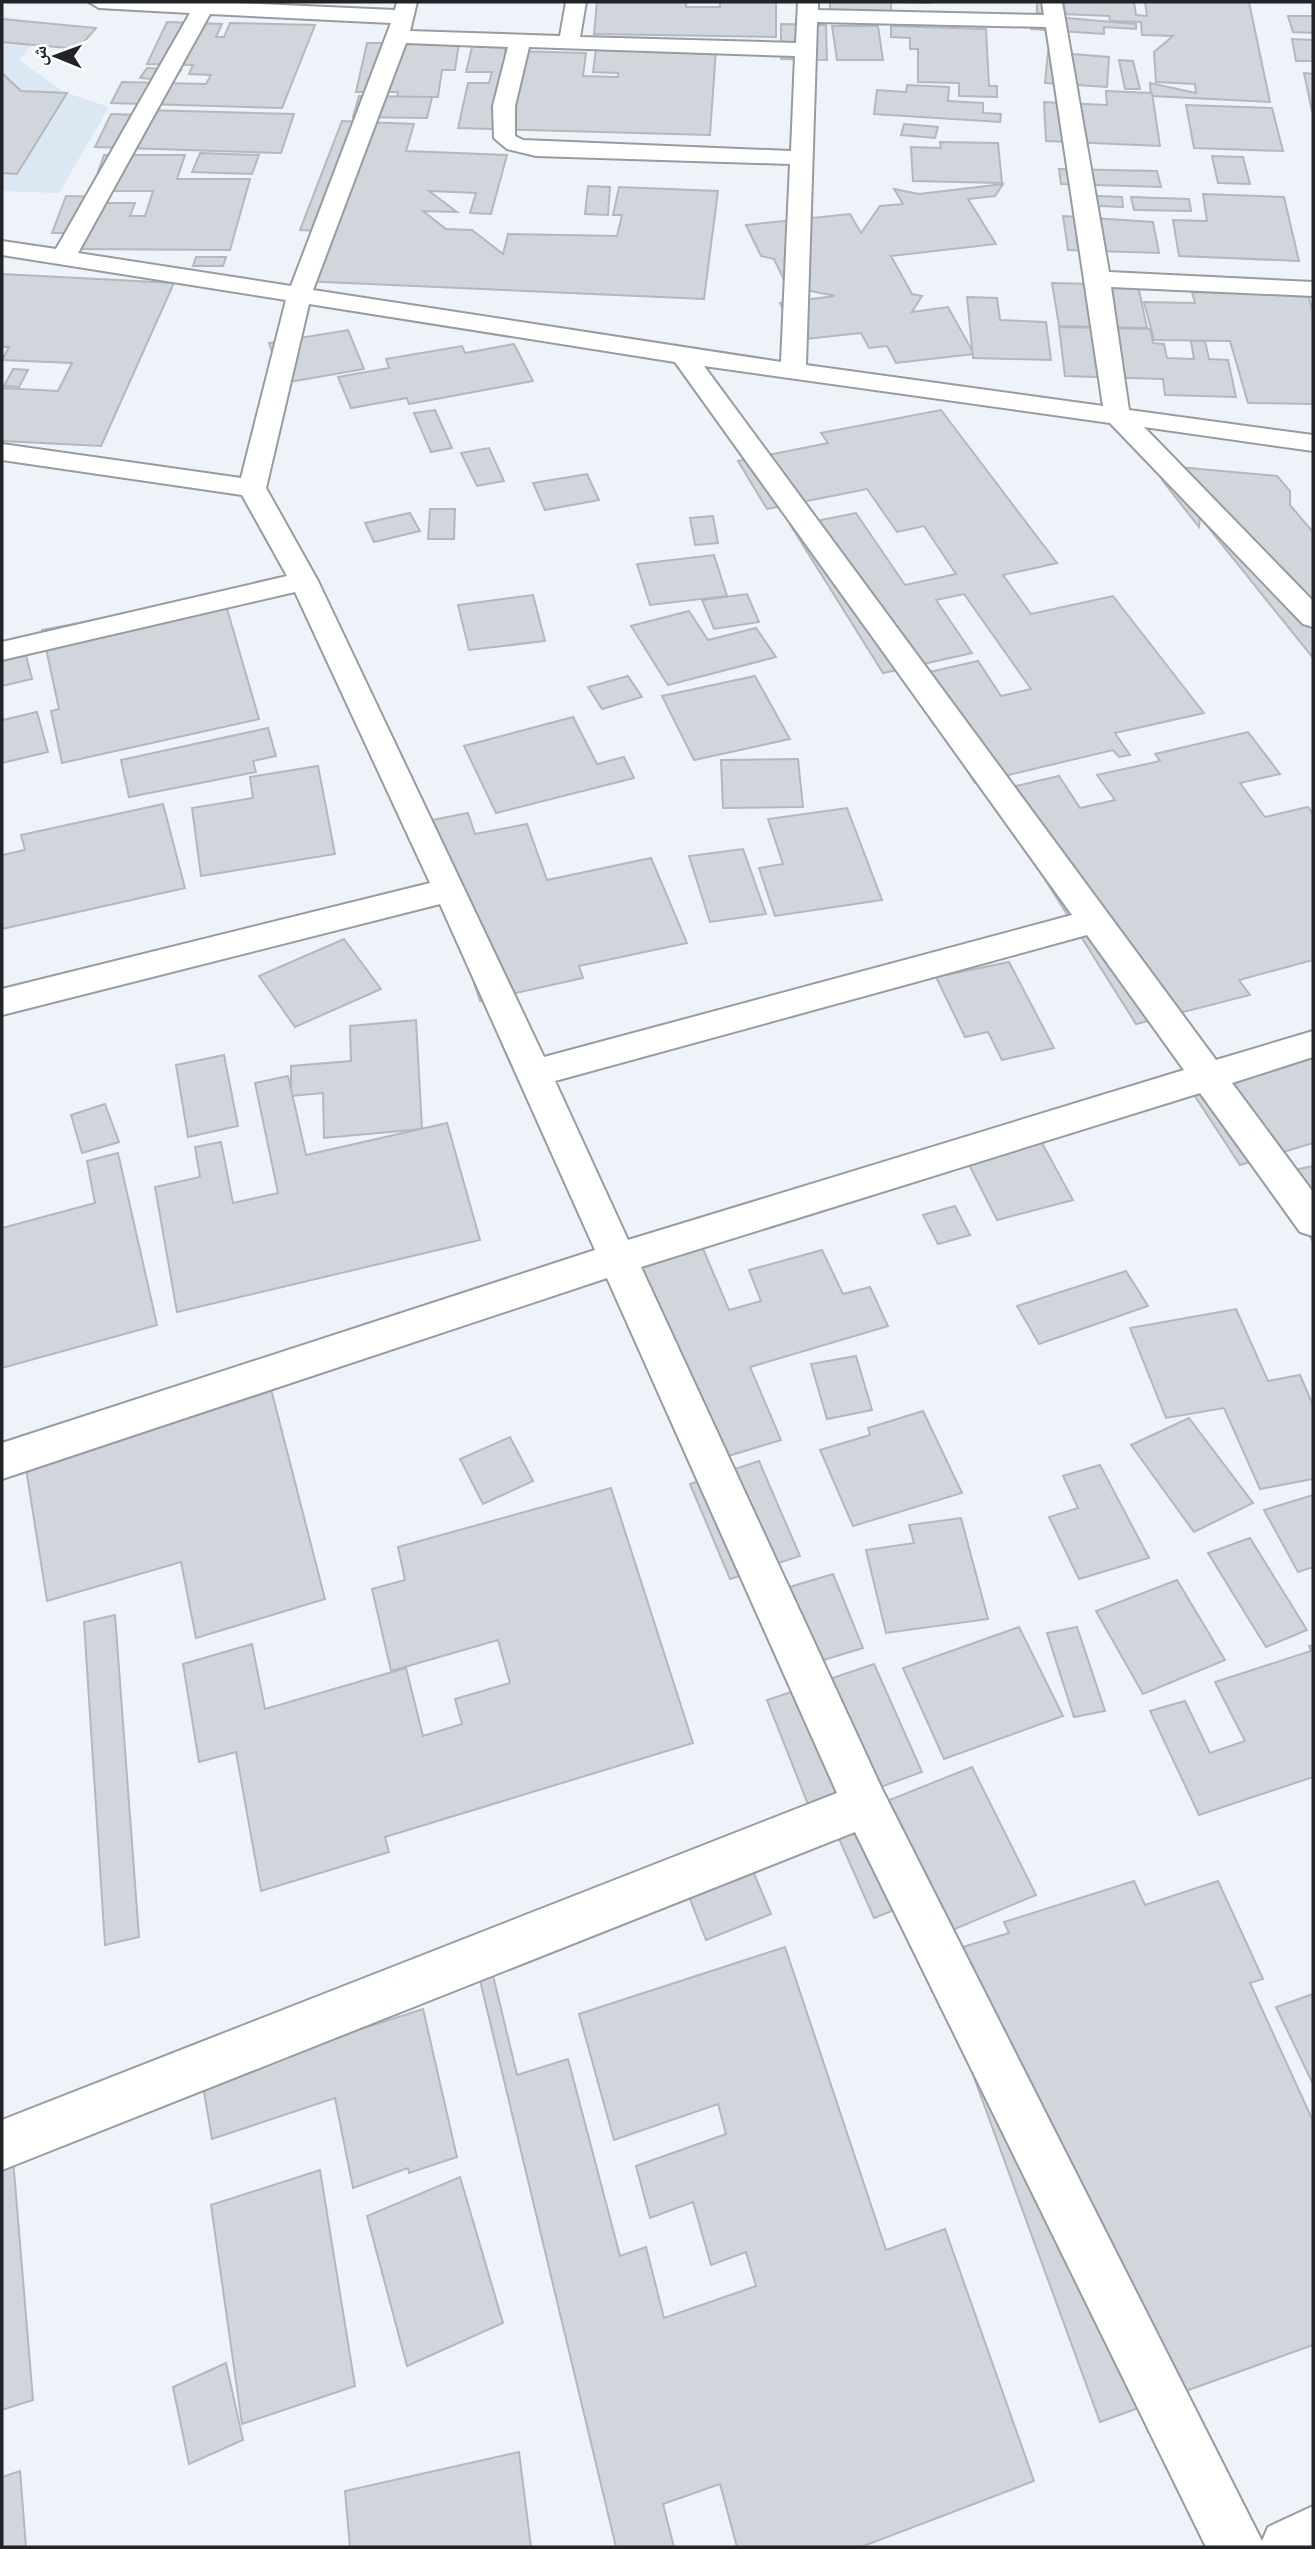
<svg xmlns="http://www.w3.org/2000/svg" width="1315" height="2549" font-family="'Asap Condensed','Noto Naskh Arabic',sans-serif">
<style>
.built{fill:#dbe7f2}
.building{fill:#d0d6dc;stroke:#b3b8be;stroke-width:2}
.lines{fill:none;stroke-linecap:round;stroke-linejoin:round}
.minor-casing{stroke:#969ca1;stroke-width:4}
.minor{fill:#fff;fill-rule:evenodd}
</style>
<rect width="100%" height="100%" fill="#eef3f9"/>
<path class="built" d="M2 16 8 17 38 37 19 60 64 92 109 107 59 193 2 191Z"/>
<g class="building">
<path d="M597 2H686V7H720V2H776V37L594 34Z"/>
<path d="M830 2H930V3L891 2V12L830 11Z"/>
<path d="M1037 2H1134L1136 15 1147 16 1145 2H1249L1270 102 1151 96 1150 83 1196 93 1195 84 1156 82 1154 52 1173 36 1142 35 1141 22 1110 21 1109 16 1037 13Z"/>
<path d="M1031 15 1136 24V29L1104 27V34L1031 29Z"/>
<path d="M1288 16H1313V33L1293 32Z"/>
<path d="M2 19 96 28 78 49 2 42Z"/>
<path d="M167 22 222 24 216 37H224L230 23 315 25 282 108 111 103 122 82 206 84 211 75 189 74 193 65 147 64Z"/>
<path d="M781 24 826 25 827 60 781 59Z"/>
<path d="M832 26H878L883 60H837Z"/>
<path d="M891 26 986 29 989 86H997V97L959 96V83L918 82V49H910V38L891 37Z"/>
<path d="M1292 39 1313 40V61H1296Z"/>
<path d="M367 43H459L455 70H442L438 97H397L398 92H356Z"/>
<path d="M473 43H507L505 51 586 53 583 76 618 77V73L593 72 596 49H716L710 135 458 128 468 83H489L492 72H466Z"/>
<path d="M1048 52 1109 57 1107 87 1045 83Z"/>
<path d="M1119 60 1133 61 1140 89H1125Z"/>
<path d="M147 68 181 70 173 81 140 78Z"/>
<path d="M2 73 21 91 67 93 17 174 2 173Z"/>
<path d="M1304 73 1313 74V111H1312Z"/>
<path d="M907 85 949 87 948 101 983 103V113L1001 114 1000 122 874 114 877 90 906 92Z"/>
<path d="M1106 91 1152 93 1160 146 1046 141 1044 102 1107 105Z"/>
<path d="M359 96 432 97 427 118 353 117Z"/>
<path d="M1186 105 1272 108 1283 151 1194 148Z"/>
<path d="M145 110 294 114 281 153 95 147 111 114 143 115Z"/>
<path d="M342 121 414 124 406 151 507 155 491 214 470 213 476 193 429 191 457 212 423 211 446 229 472 230 503 254 508 234 617 236 622 215H613L619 187 718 191 704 299 303 281 321 231 300 230Z"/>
<path d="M904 124 938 127 935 138 901 135Z"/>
<path d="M940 142 998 143 1002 183 913 181 911 147 941 148Z"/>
<path d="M200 153 259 155 252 174 192 172Z"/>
<path d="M104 155H185L177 179H250L230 250 75 249 81 233H52L66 196 109 197 106 203H135L130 216H145L153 191H113L120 172H98Z"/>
<path d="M1212 156 1243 157 1250 184 1218 183Z"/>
<path d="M1059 169 1157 171 1161 187 1061 184Z"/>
<path d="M1003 184 995 196 968 199 996 244 891 256 912 294 922 296 912 312 948 307 974 354 896 363 887 346 869 348 861 333 797 340 780 303 835 296 787 286 774 259 761 256 746 225 850 214 861 233 880 206 903 204 894 189 919 194Z"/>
<path d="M588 186 610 187 608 215 585 214Z"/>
<path d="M1203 194 1284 197 1299 261 1179 256 1173 220 1207 221Z"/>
<path d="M1071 195 1122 197 1123 207 1072 205Z"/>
<path d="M1131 197 1189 199 1191 211 1134 210Z"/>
<path d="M1063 216 1153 222 1159 253 1068 250Z"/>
<path d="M196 257H226L223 266H193Z"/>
<path d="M2 274 174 283 101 446 2 441V388L58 391 72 363 2 360 9 347H2Z"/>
<path d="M1052 283 1138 285 1147 328 1059 326Z"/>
<path d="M1192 292 1307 293 1313 311V404L1248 403 1230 341 1154 340 1144 302 1195 303Z"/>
<path d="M967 297 997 298 1000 320 1046 322 1051 360 973 358Z"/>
<path d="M1059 327 1150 329 1153 343 1164 344 1167 358 1194 359 1191 341H1205L1209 359 1228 360 1236 397 1165 395 1163 379 1065 376Z"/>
<path d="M348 330 364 369 283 383 269 343Z"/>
<path d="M514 344 533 381 409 404 407 398 351 408 338 377 389 368 386 359 462 346 465 353Z"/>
<path d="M13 369 28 370 19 387 4 386Z"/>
<path d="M435 410 452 448 431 452 414 413Z"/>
<path d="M941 410 1057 563 1003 575 1031 614 1113 596 1204 713 1115 733 1130 755 1119 757 1113 750 975 783 908 677 978 661 1001 696 1031 689 964 594 936 600 972 653 883 673 791 526 856 513 905 585 956 574 924 526 897 532 867 489 767 509 738 461 828 443 821 433Z"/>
<path d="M489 448 504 481 477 486 461 453Z"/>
<path d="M1178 467 1277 476 1290 491V505L1313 532V658L1200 517 1199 527 1162 480 1163 470Z"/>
<path d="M587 474 599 500 545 510 533 483Z"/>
<path d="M430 509H455L454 539H428Z"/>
<path d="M410 513 420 531 374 542 365 523Z"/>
<path d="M713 516 718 543 695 545 690 518Z"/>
<path d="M714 555 727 596 650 605 637 564Z"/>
<path d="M747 594 759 622 714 629 702 600Z"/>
<path d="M223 595 259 719 62 763 51 711 59 709 42 630Z"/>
<path d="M533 595 545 641 469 650 458 605Z"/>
<path d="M689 611 708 640 756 628 776 657 668 685 631 626Z"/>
<path d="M23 643 32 679 2 686V648Z"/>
<path d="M628 676 642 697 602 709 588 687Z"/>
<path d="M755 676 790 739 694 760 662 696Z"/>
<path d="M37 712 48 752 2 763V714L3 720Z"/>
<path d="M573 717 597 764 624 757 634 778 496 813 464 746Z"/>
<path d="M268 728 276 756 253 761 256 772 129 797 121 760Z"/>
<path d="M1248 732 1280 774 1240 783 1265 817 1308 807 1313 814V960L1239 980 1250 995 1136 1024 990 792 1059 776 1080 808 1115 800 1097 775 1160 761 1155 754Z"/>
<path d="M798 759 803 807 723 808 721 760Z"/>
<path d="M318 766 335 854 201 876 192 808 253 798 250 777Z"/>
<path d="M163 804 185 888 2 929V855L25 850 21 835Z"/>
<path d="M847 808 882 900 775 916 759 868 783 864 768 819Z"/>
<path d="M468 813 475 834 527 824 547 880 651 858 687 943 579 966 583 978 480 1001 422 822Z"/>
<path d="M743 849 766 914 710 922 689 856Z"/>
<path d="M344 939 381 989 295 1027 259 976Z"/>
<path d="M1009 962 1054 1048 1002 1060 988 1032 965 1037 936 977Z"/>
<path d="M416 1020 422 1129 324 1138 323 1093 291 1096V1066L351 1061 350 1026Z"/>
<path d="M1313 1048V1143L1240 1165 1187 1084Z"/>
<path d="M224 1055 238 1126 188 1137 176 1065Z"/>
<path d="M288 1076 306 1155 447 1123 480 1240 177 1312 155 1187 200 1177 195 1147 221 1142 233 1203 278 1193 255 1083Z"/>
<path d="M105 1104 119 1142 82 1153 71 1115Z"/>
<path d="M1036 1132 1073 1200 997 1220 962 1151Z"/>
<path d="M118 1153 157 1325 2 1368V1228L95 1203 87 1161Z"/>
<path d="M1313 1166V1242L1275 1174Z"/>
<path d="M955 1206 970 1235 938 1244 923 1215Z"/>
<path d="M701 1244 729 1310 761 1301 749 1270 822 1250 843 1294 870 1287 888 1326 750 1367 781 1440 692 1467 614 1268Z"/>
<path d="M1126 1271 1148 1306 1039 1344 1017 1306Z"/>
<path d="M1236 1309 1268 1381 1300 1375 1313 1405V1479L1260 1489 1224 1408 1166 1418 1130 1328Z"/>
<path d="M856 1356 872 1410 827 1419 811 1364Z"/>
<path d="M270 1385 325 1599 196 1638 181 1562 47 1601 24 1456Z"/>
<path d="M923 1411 962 1493 853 1526 820 1450 870 1435 868 1428Z"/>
<path d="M1189 1418 1253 1503 1194 1532 1131 1445Z"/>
<path d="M510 1437 533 1481 483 1504 460 1459Z"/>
<path d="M759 1461 800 1556 730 1579 690 1484Z"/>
<path d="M1100 1465 1149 1558 1079 1579 1049 1517 1078 1508 1063 1476Z"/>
<path d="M611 1488 693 1743 385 1837 389 1852 261 1891 236 1752 199 1762 183 1664 252 1644 265 1709 406 1668 423 1736 462 1724 455 1699 510 1683 498 1640 391 1671 372 1589 405 1580 398 1547Z"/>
<path d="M1313 1495V1567L1298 1572 1264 1510Z"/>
<path d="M961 1518 988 1619 886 1633 866 1550 914 1543 909 1525Z"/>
<path d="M1250 1538 1307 1630 1266 1647 1208 1553Z"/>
<path d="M833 1574 863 1648 787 1671 759 1596Z"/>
<path d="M1177 1580 1225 1660 1143 1694 1096 1611Z"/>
<path d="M115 1615 139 1937 105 1945 84 1622Z"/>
<path d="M1019 1627 1063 1716 944 1759 903 1668Z"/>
<path d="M1077 1627 1105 1711 1074 1717 1047 1633Z"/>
<path d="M1313 1645V1777L1199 1815 1150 1711 1185 1701 1210 1753 1245 1741 1215 1682 1311 1651 1309 1646Z"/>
<path d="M874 1664 922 1772 811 1812 767 1700Z"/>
<path d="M972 1767 1036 1895 950 1931 933 1895 874 1918 832 1823Z"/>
<path d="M750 1864 771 1914 706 1940 686 1889Z"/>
<path d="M1134 1881 1145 1905 1218 1881 1263 1979 1250 1983 1313 2121V2345L1100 2422 930 1957 1009 1933 1004 1922Z"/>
<path d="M785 1947 886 2250 945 2229 1034 2481 861 2547H737L720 2484 663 2504 674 2547H616L478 1972 491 1967 517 2075 568 2059 620 2256 646 2247 664 2318 756 2286 746 2252 711 2265 693 2202 650 2218 636 2166 726 2134 718 2104 614 2140 579 2014Z"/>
<path d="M1313 1994V2084L1276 2007Z"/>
<path d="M423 2009 457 2157 409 2173 408 2168 353 2188 335 2098 212 2139 202 2080Z"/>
<path d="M10 2123 33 2400 2 2410V2126Z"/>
<path d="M320 2170 355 2386 242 2424 211 2205Z"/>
<path d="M460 2177 503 2323 407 2366 367 2216Z"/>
<path d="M226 2363 243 2440 189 2464 173 2387Z"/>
<path d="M519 2452 531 2547H350L345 2491Z"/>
<path d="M20 2471 26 2547H2V2477Z"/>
</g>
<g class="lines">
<g class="minor-casing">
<path id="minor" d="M89 2H217L395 10 397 2H417L410 31 560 36 566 2H586L580 37 796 43 798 2H818V10L1044 15 1042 2H1062L1109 272 1313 282V296L1111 287 1129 410 1313 435V451L1144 427 1313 601V627L1303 624 1110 423 704 366 1216 1060 1313 1031V1057L1232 1083 1313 1192V1236L1300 1232 1200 1093 641 1267 882 1789 1262 2541 1268 2527 1313 2506V2547H1206L855 1832 2 2170V2120L837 1793 607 1278 2 1479V1443L595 1250 440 904 2 1015V989L430 883 295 592 2 660V642L287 576 242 495 2 460V444L241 478 286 300 2 255V241L56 249 190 13 99 8ZM210 14 391 23 291 286 78 253ZM817 22 1046 27 1103 406 806 365ZM406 43 508 47 493 106 494 138 507 149 536 156 790 164 781 362 313 290ZM529 47 795 56 791 151 523 140 515 136V106ZM309 304 675 362 1072 915 544 1057 318 581 266 488ZM1087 935 1184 1070 628 1240 555 1081Z"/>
</g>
<use href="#minor" class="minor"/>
</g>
<rect width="1315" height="2549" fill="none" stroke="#212326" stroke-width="7"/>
<g transform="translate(56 56) rotate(271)" stroke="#ffffff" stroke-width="5" paint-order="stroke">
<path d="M0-5L12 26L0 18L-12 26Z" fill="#212326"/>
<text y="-10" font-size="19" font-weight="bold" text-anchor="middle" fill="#212326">ش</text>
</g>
</svg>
